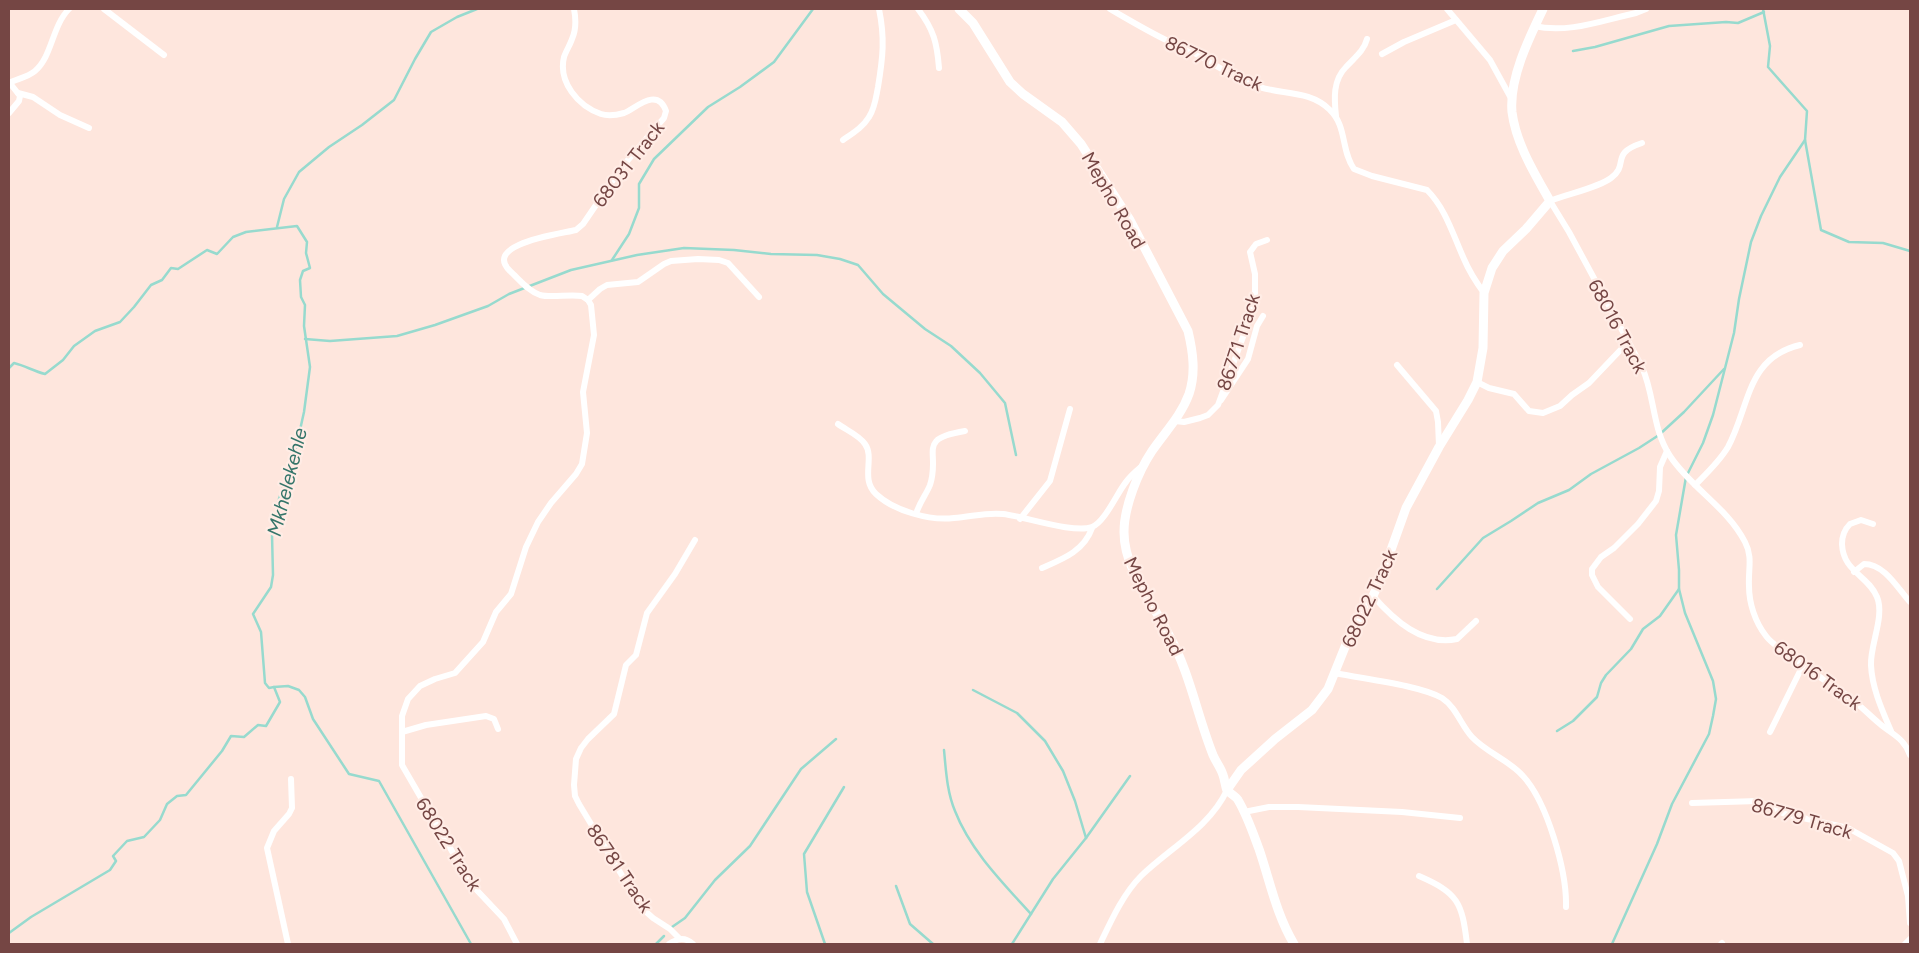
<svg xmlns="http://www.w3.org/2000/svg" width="1919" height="953" font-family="Figtree,sans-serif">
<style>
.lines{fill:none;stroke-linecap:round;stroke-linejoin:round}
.stream{stroke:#97dace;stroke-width:2.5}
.street{stroke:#fff;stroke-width:6}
.secondary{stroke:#fff;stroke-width:9}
.labels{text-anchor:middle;stroke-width:4.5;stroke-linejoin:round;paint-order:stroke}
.street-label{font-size:19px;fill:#754644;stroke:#ffece5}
.water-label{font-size:20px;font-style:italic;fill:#35756a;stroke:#ffece5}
</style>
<rect width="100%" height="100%" fill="#fee6dd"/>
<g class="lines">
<g class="stream">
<path d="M1763 9 1770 46 1768 67 1807 111 1805 140 1821 230 1849 242 1883 243 1910 251"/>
<path d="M1573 51 1595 47 1669 26 1726 22 1738 23 1764 12"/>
<path d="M277 227 284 199 299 172 329 147 362 125 394 100 415 59 431 32 457 17 477 9"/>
<path d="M612 260 629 234 639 208V184L654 159 708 107 740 87 774 62 813 9"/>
<path d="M305 339 330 341 397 336 435 325 488 306 509 294 571 270 637 255 684 248 734 250 771 254 817 255 840 259 858 265 883 294 925 329 951 346 980 373 1005 403 1016 455"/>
<path d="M9 368 14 363C26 366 33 371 45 374L63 360 74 346 95 331 120 322 134 307 151 285 162 280 171 268 178 269 207 250 217 254 233 237 246 232 297 226 307 242 306 253 310 268 303 271 300 280 301 297 305 305 304 326 310 367 304 412 296 448 278 502V522L272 535 273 575 271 587 253 614 261 632 265 683 269 688 274 687 280 702 266 726 258 725 244 737 231 736 222 751 186 795 177 796 167 804 160 820 144 837 127 841 113 856 116 861 110 870 31 917 9 933"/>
<path d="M1437 589 1483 538 1511 521 1538 503 1569 490 1591 474 1639 448 1659 435 1684 412 1724 369"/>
<path d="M274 687 288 686 299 690 305 697 313 719 349 774 379 781 471 944"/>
<path d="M973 690 1017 713 1045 741 1063 771 1075 801 1086 838"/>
<path d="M1557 731 1573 721 1597 697 1601 683 1606 675 1631 649 1643 629 1660 616 1679 589"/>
<path d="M944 750C946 771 947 792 955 811 970 850 1003 883 1031 914"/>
<path d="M896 886 910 924 933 944"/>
<path d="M672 927 685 918 715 880 750 846 801 769 836 739"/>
<path d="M656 944 664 936"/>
<path d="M825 944 807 892 804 854 844 787"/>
<path d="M1012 944 1053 879 1086 838 1130 776"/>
<path d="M1612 944 1657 844 1672 804 1709 734 1713 716 1716 699 1713 681 1685 613 1679 589V570L1676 535 1686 477 1703 443 1713 415 1734 333 1739 299 1751 242 1761 216 1780 177 1805 140"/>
</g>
<g class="street">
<path d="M104 9 164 55"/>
<path d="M918 9C934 30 937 43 939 68"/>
<path d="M1110 9C1129 20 1149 32 1170 42 1179 47 1189 50 1198 55 1215 65 1232 76 1251 84 1277 96 1308 88 1330 110 1347 126 1341 151 1354 169L1372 176 1427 190C1446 209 1453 235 1464 259 1469 271 1476 282 1484 293"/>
<path d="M1447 9 1490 60 1512 100"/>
<path d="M1534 26C1568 34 1603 20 1636 13L1646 9"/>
<path d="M1382 54 1404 42 1456 20"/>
<path d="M9 82 20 96 19 101 9 113"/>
<path d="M9 83C17 79 28 77 35 71 52 57 52 26 69 9"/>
<path d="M18 93 33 97 60 115 89 128"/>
<path d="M1336 116C1334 98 1333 80 1346 67 1354 58 1364 51 1367 39"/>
<path d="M843 140C853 133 863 127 869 117 875 108 876 97 878 87 883 57 885 38 879 9"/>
<path d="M1642 143C1609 154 1630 164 1611 178 1598 188 1567 194 1550 201L1569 232 1642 367C1655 396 1652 429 1670 456 1691 488 1727 507 1745 542 1753 557 1748 570 1749 586 1749 603 1755 622 1766 636 1772 644 1783 651 1792 657 1809 670 1827 682 1845 694 1858 703 1868 714 1880 724 1893 735 1904 738 1910 755"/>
<path d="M588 300 600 289 607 285 638 282 664 264 671 261 698 259 719 260 728 263 759 297"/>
<path d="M1397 365 1436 411 1438 422 1439 446"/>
<path d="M1477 382 1489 388 1514 394 1529 411 1543 413 1560 406 1572 395 1589 383 1628 342"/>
<path d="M1221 400 1248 359 1257 326 1263 316"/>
<path d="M1175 421 1184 422 1200 418 1208 415 1218 405 1243 337 1255 295V274L1250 252 1256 244 1267 240"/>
<path d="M838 424C846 430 859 435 865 444 875 458 860 479 876 494 894 511 930 521 954 518 971 517 986 512 1003 514 1023 516 1074 534 1092 527 1105 522 1117 493 1126 482 1130 476 1136 471 1142 466"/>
<path d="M1695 485C1707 473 1719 462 1728 447 1750 406 1746 358 1800 345"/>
<path d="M916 514C920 501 926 495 930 485 941 452 915 439 965 431"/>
<path d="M1020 519 1050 481 1070 409"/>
<path d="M1873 524 1861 520 1850 524C1844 530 1842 536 1842 544 1843 572 1868 575 1877 597 1885 616 1870 645 1871 665 1872 688 1882 710 1891 731"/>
<path d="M1042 568C1063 559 1084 551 1092 528"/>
<path d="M1854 572 1864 564C1885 564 1898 589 1910 602"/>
<path d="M1373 596C1394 620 1422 646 1457 639L1476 621"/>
<path d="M1630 619 1598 587 1592 575V569L1601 557 1614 548 1638 524 1656 501 1659 491 1660 467 1667 451"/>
<path d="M1335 673C1363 679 1419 685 1442 698 1456 707 1461 725 1472 737 1487 753 1509 760 1523 776 1547 802 1567 871 1566 907"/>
<path d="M402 732 426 725 486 716 494 719 498 729"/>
<path d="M1770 732 1803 665"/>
<path d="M1692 803 1758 801 1785 814 1848 828 1893 853 1899 861 1908 896 1910 923"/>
<path d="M1244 812 1269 807H1298L1402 812 1460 818"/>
<path d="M1419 876C1458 893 1462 902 1467 944"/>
<path d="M680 939 670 929 653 918 644 910 635 897 579 804 575 796 574 785 576 759 581 748 588 739 614 714 626 665 636 655 647 613 675 574 695 540"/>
<path d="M288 944 267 848 274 831 289 814 292 808 291 779"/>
<path d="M517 944 504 919 471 884 402 765V716L408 699 420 686 435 679 455 673 483 642 496 612 511 594 526 547 538 522 551 503 576 474 582 464 587 433 583 392 594 335 591 305 588 300 582 296C569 294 551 298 540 295 528 291 519 279 510 271 482 244 560 234 576 230L583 224 622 167 664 118 666 111C657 86 635 109 624 113 617 115 607 116 601 114 578 106 558 82 564 57 566 51 570 45 572 39 576 30 576 19 574 9"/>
<path d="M669 944C678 938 685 937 693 944"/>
<path d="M1100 944C1111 921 1123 894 1141 876 1170 848 1210 827 1227 790"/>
<path d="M1721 944 1722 943"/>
<path d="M1905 944 1910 939"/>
</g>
<g class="secondary">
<path d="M959 9 973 23 1010 82 1023 94 1062 122 1081 144 1130 220 1188 331C1193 352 1196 373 1189 394 1181 416 1165 432 1152 451 1138 472 1124 507 1124 532 1124 570 1153 603 1169 635 1190 673 1197 715 1213 755 1216 762 1221 768 1223 775 1225 780 1225 786 1227 790 1230 794 1236 796 1238 800 1247 815 1253 833 1259 849 1270 881 1276 914 1294 944"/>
<path d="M1227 790 1241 770 1275 739 1312 710 1328 689 1349 637 1373 596 1382 575 1406 508 1439 447 1468 400 1477 382 1483 348 1484 293 1492 268 1503 251 1526 229 1550 201C1535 174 1516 144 1512 112 1509 79 1529 38 1543 9"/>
</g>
</g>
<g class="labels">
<g class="street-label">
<text transform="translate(1214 63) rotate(25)" y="7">86770 Track</text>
<text transform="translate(628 164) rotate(-52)" y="7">68031 Track</text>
<text transform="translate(1114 200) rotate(60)" y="7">Mepho Road</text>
<text transform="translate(1618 326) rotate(62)" y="7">68016 Track</text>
<text transform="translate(1238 342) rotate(-72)" y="7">86771 Track</text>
<text transform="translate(1369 598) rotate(-65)" y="7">68022 Track</text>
<text transform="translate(1154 606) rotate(63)" y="7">Mepho Road</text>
<text transform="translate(1818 675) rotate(36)" y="7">68016 Track</text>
<text transform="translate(1802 818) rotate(16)" y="7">86779 Track</text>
<text transform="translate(449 844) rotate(58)" y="7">68022 Track</text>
<text transform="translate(620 868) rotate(56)" y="7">86781 Track</text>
</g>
<g class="water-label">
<text transform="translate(287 482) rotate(-76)" y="7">Mkhelekehle</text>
</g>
</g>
<rect width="1919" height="953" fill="none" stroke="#754644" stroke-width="20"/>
</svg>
